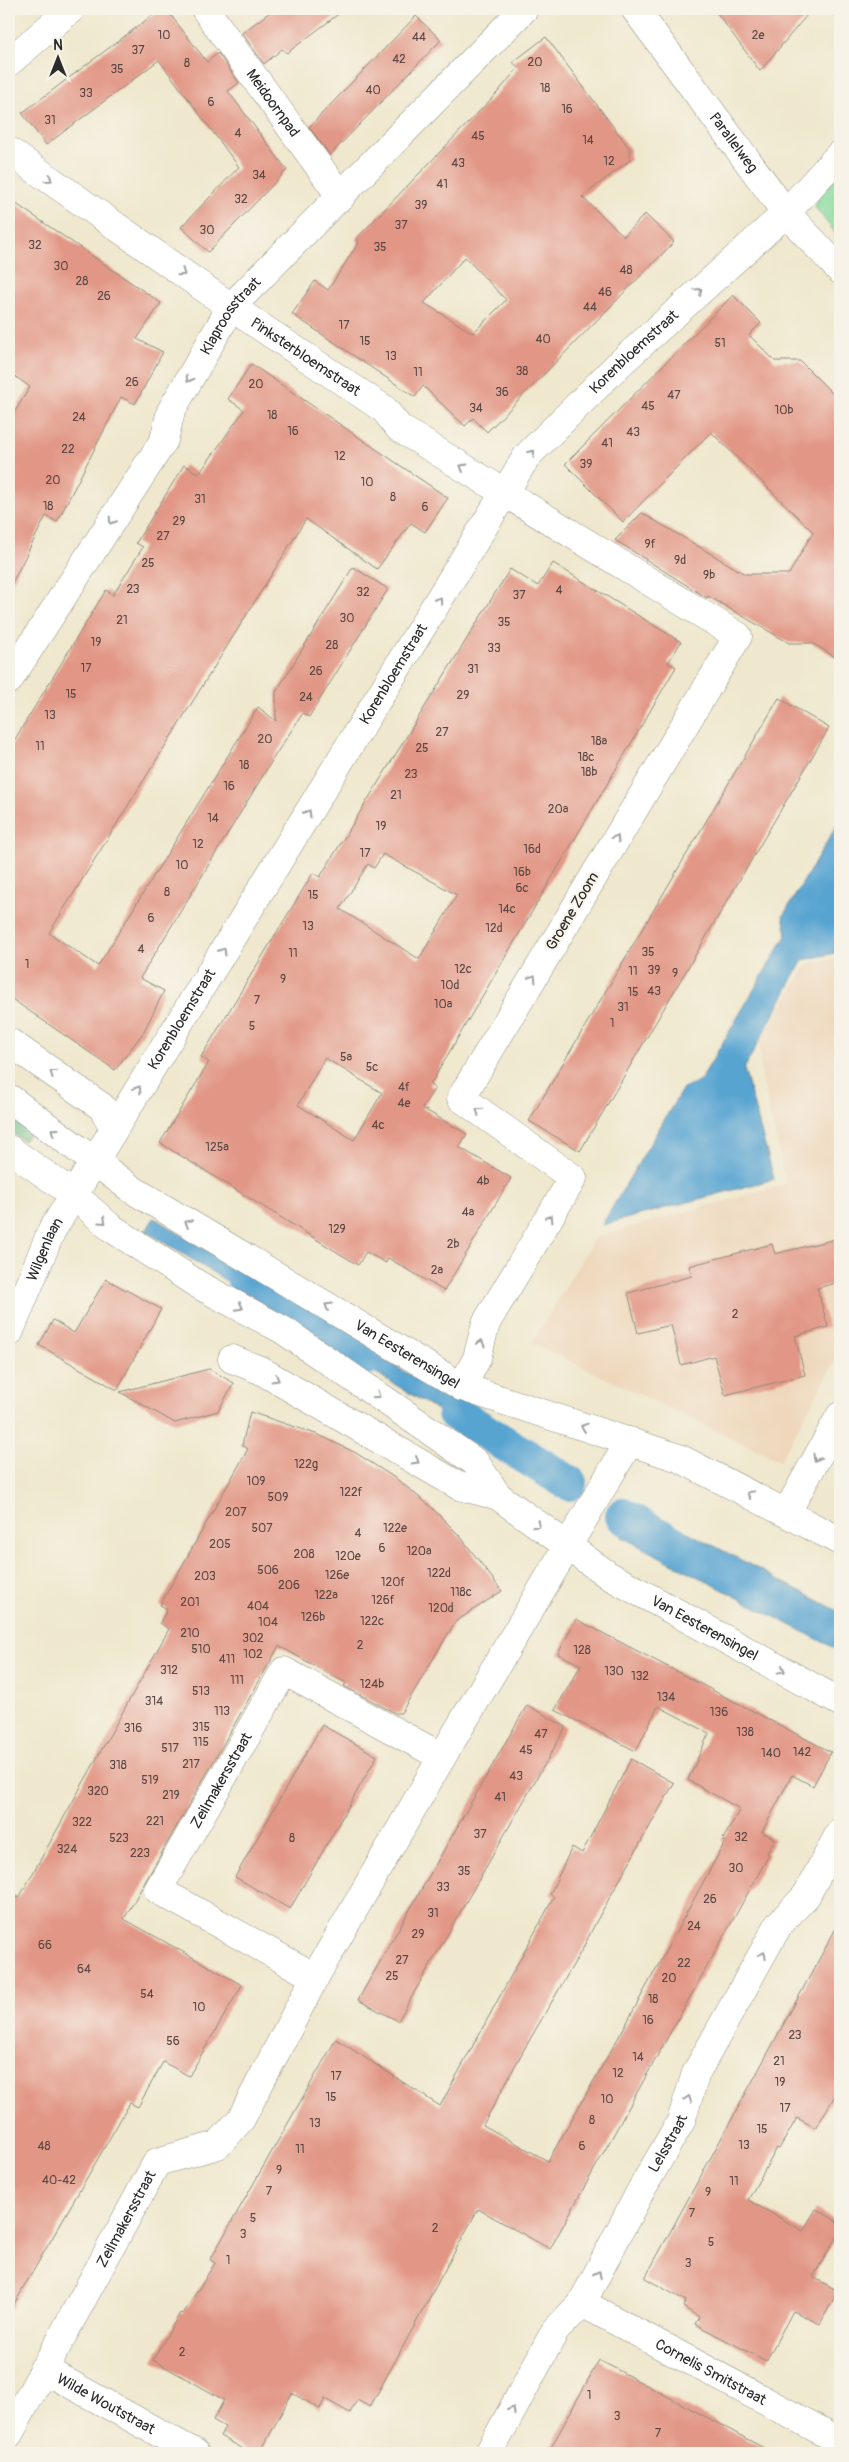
<svg xmlns="http://www.w3.org/2000/svg" width="849" height="2462" font-family="Pangolin,sans-serif">
<style>
.built{fill:#eed7bb}
.green{fill:#86db9e;stroke:#588364}
.forest{fill:#6cbb85;stroke:#4c7358}
.water{fill:#59a4d1;stroke:#42687e}
.lines{fill:none;stroke-linecap:round;stroke-linejoin:round}
.canal{stroke:#59a4d1;stroke-width:36}
.building{fill:#e29786;fill-rule:evenodd}
.minor-casing{stroke:#8d8a7c;stroke-width:29}
.tertiary-casing{stroke:#8d8a7c;stroke-width:29}
.minor{stroke:#fff;stroke-width:28}
.tertiary{stroke:#fff;stroke-width:28}
.oneway{stroke:#a0a0a0}
.labels{text-anchor:middle;stroke-width:4;stroke-linejoin:round;paint-order:stroke}
.number-label{font-size:12px;fill:#594642}
.street-label{font-size:15px;fill:#2b2b2b;stroke:#f7f3e8}
</style>
<rect width="100%" height="100%" fill="#f7f3e8"/>
<filter id="ink" filterUnits="userSpaceOnUse"><feTurbulence type="fractalNoise" baseFrequency=".02" numOctaves="2"/><feDisplacementMap in="SourceGraphic" scale="10" xChannelSelector="R" yChannelSelector="G"/><feConvolveMatrix kernelMatrix="1 2 1 2 8 2 1 2 1" color-interpolation-filters="sRGB"/></filter>
<filter id="wash" filterUnits="userSpaceOnUse"><feTurbulence type="fractalNoise" baseFrequency=".0096" numOctaves="4" result="noise"/><feDisplacementMap in="SourceGraphic" scale="20" xChannelSelector="R" yChannelSelector="G"/><feGaussianBlur stdDeviation="1.12" result="paint"/><feColorMatrix in="noise" values="0 0 0 0 0 0 0 0 0 0 0 0 0 0 0 0 0 1.4 0 .05"/><feComposite in="paint" operator="in"/></filter>
<g filter="url(#wash)">
<rect width="100%" height="100%" fill="#efe8ce"/>
<path class="built" d="M840 957V1353L780 1461 532 1343 595 1237 786 1184 762 1078 759 1044 807 964Z"/>
<path class="green" d="M840 174V239L815 207 819 196Z"/>
<path class="forest" d="M9 1108 36 1126 24 1141 9 1131Z"/>
<g class="water">
<path d="M840 820V952L803 960 744 1069 774 1179 602 1225 683 1088 700 1081 787 934 783 916Z"/>
<path d="M154 1218 291 1303 283 1316 146 1231Z"/>
<path d="M327 1325 503 1431 494 1445 319 1338Z"/>
<path d="M640 1507 840 1612V1651L622 1537V1529Z"/>
</g>
<g class="lines">
<g class="canal">
<path d="M245 1283 365 1358"/>
<path d="M455 1413 569 1483"/>
<path d="M623 1516 674 1544"/>
</g>
</g>
<g id="blocks">
<g class="building">
<path d="M161 9H166L207 62 218 53 239 83 228 91 287 170 208 252 181 227 239 167 159 60 46 145 22 113Z"/>
<path d="M274 9H345L287 53 282 49 264 64 242 33Z"/>
<path d="M714 9H812L760 71Z"/>
<path d="M416 16 441 40 330 155 309 127Z"/>
<path d="M546 37 630 149V160L582 197 624 236 645 214 674 242 487 432 473 418 465 426 423 386 415 397 292 314 315 281 328 290 359 242 356 239 498 92 518 68 513 62ZM465 257 506 300 473 333 424 303Z"/>
<path d="M9 199 161 303 137 339 163 352 135 404 121 397 57 522 46 516 9 589V421L30 387 9 372Z"/>
<path d="M733 295 761 323 749 335 775 361H800L840 401V660L812 643H789L708 596 707 598 615 540 642 513 745 574H789L813 532 711 432 623 522 565 464Z"/>
<path d="M251 364 448 498 425 532 411 523 377 569 306 519 49 933 98 966 258 707 276 721V692L353 567 388 589 309 717 303 713 276 754 140 978 164 991 143 1033 115 1070 9 997V749L106 590 113 595 143 547 136 543 184 465 199 474 244 410 228 399Z"/>
<path d="M553 563 681 642 668 663 676 667 430 1085 435 1088 422 1108 467 1134 459 1147 511 1178 444 1291 388 1258 386 1263 366 1252 358 1265 160 1143 209 1062 201 1057 313 873 320 877 510 569 538 586ZM383 854 457 895 419 959 340 909 368 864 374 868ZM325 1058 382 1093 354 1140 298 1105Z"/>
<path d="M779 698 829 728 580 1151 529 1121Z"/>
<path d="M840 1238V1282L817 1288 828 1327 795 1336 805 1375 725 1395 714 1356 681 1365 671 1325 638 1333 628 1293 692 1276 689 1266 772 1244 775 1254Z"/>
<path d="M106 1279 161 1309 117 1390 39 1345 53 1320 74 1333Z"/>
<path d="M209 1369 234 1383 218 1411 175 1423 120 1392Z"/>
<path d="M250 1412 319 1435 356 1453 398 1480 430 1506 460 1536 502 1591 455 1622 401 1713H395L344 1686 346 1683 279 1646 124 1919 242 1985 189 2076 163 2062 138 2107 130 2103 9 2313V1892L19 1898 169 1629 160 1623 167 1609 160 1605 248 1449 242 1445Z"/>
<path d="M576 1619 831 1752 813 1786 792 1775 762 1832 775 1839 767 1853 769 1855 550 2249 478 2209 370 2407 357 2400 350 2413 325 2399 320 2409 292 2393 260 2453H251L220 2436 225 2427 213 2420 224 2400 153 2360 180 2313 183 2314 215 2263 210 2260 336 2039 440 2106 554 1897 550 1894 572 1847 582 1853 631 1759 674 1783 596 1922 583 1948 522 2053 483 2125 548 2161 625 2026 725 1842 722 1841 740 1809 688 1780 709 1733 658 1706 636 1751 555 1710 581 1665 558 1654Z"/>
<path d="M527 1705 566 1727 398 2021 358 2000Z"/>
<path d="M322 1725 377 1756 290 1909 235 1877Z"/>
<path d="M840 1921V2087L816 2128 797 2118 779 2149 777 2148 748 2200 803 2231 816 2209 840 2223V2231L813 2277 838 2291 820 2324 793 2311 766 2361 695 2324 699 2317 683 2307 686 2301 645 2278Z"/>
<path d="M599 2360 695 2411 773 2453H548Z"/>
</g>
</g>
</g>
<g filter="url(#ink)">
<use href="#blocks" fill-opacity="0" stroke="#8d8a7c" stroke-width="1"/>
<g class="lines">
<g class="minor-casing">
<g id="minor">
<path id="s1" d="M205 9 341 197"/>
<path id="s2" d="M635 9 786 213 840 270"/>
<path d="M9 62 71 9"/>
<path id="s3" d="M9 151 231 307 384 409 399 428 738 636 461 1098 573 1178 486 1323 477 1358 462 1387"/>
<path id="s4" d="M9 680 164 440 171 411 231 307 524 9"/>
<path d="M9 1042 102 1107 114 1128"/>
<path id="s5" d="M9 1333 51 1232 527 456 616 367 786 213 840 154"/>
<path d="M232 1359 260 1370 459 1486 498 1496"/>
<path d="M787 1512 840 1416"/>
<path id="s6" d="M315 1977 158 1890 284 1671 442 1757"/>
<path id="s7" d="M582 2303 840 2441"/>
<path id="s8" d="M43 2369 195 2453"/>
<path id="s9" d="M9 2434 157 2162 218 2145 241 2119 315 1977 442 1757 630 1441"/>
<path id="s10" d="M489 2453 555 2331 582 2303 640 2192 681 2121 696 2073 779 1924 806 1896 840 1832"/>
</g>
</g>
<g class="tertiary-casing">
<g id="tertiary">
<path id="s11" d="M9 1098 133 1190 462 1387 679 1458 840 1541"/>
<path id="s12" d="M9 1149 73 1194 110 1227 197 1284 283 1330 475 1462 498 1496 608 1575 840 1702"/>
</g>
</g>
<use href="#minor" class="minor"/>
<use href="#tertiary" class="tertiary"/>
</g>
<defs><path id="oneway-chevron" d="M-2-3.5L2.5 0L-2 3.5" fill="none" stroke-width="1.6" stroke-linecap="round" stroke-linejoin="round" transform="scale(1.25)"/></defs>
<g class="oneway">
<use href="#oneway-chevron" transform="translate(49 179) rotate(36)"/>
<use href="#oneway-chevron" transform="translate(182 273) rotate(35)"/>
<use href="#oneway-chevron" transform="translate(699 291) rotate(-42)"/>
<use href="#oneway-chevron" transform="translate(189 379) rotate(120)"/>
<use href="#oneway-chevron" transform="translate(532 453) rotate(-48)"/>
<use href="#oneway-chevron" transform="translate(463 467) rotate(-149)"/>
<use href="#oneway-chevron" transform="translate(112 521) rotate(123)"/>
<use href="#oneway-chevron" transform="translate(439 600) rotate(-58)"/>
<use href="#oneway-chevron" transform="translate(308 813) rotate(-58)"/>
<use href="#oneway-chevron" transform="translate(616 838) rotate(-59)"/>
<use href="#oneway-chevron" transform="translate(223 951) rotate(-58)"/>
<use href="#oneway-chevron" transform="translate(533 978) rotate(-59)"/>
<use href="#oneway-chevron" transform="translate(53 1073) rotate(-145)"/>
<use href="#oneway-chevron" transform="translate(138 1089) rotate(-58)"/>
<use href="#oneway-chevron" transform="translate(479 1111) rotate(-145)"/>
<use href="#oneway-chevron" transform="translate(54 1131) rotate(-144)"/>
<use href="#oneway-chevron" transform="translate(550 1218) rotate(-59)"/>
<use href="#oneway-chevron" transform="translate(103 1221) rotate(42)"/>
<use href="#oneway-chevron" transform="translate(188 1223) rotate(-149)"/>
<use href="#oneway-chevron" transform="translate(328 1306) rotate(-149)"/>
<use href="#oneway-chevron" transform="translate(240 1307) rotate(28)"/>
<use href="#oneway-chevron" transform="translate(481 1343) rotate(-75)"/>
<use href="#oneway-chevron" transform="translate(276 1379) rotate(30)"/>
<use href="#oneway-chevron" transform="translate(377 1395) rotate(34)"/>
<use href="#oneway-chevron" transform="translate(584 1427) rotate(-162)"/>
<use href="#oneway-chevron" transform="translate(816 1458) rotate(120)"/>
<use href="#oneway-chevron" transform="translate(416 1461) rotate(30)"/>
<use href="#oneway-chevron" transform="translate(750 1494) rotate(-153)"/>
<use href="#oneway-chevron" transform="translate(537 1525) rotate(36)"/>
<use href="#oneway-chevron" transform="translate(782 1670) rotate(29)"/>
<use href="#oneway-chevron" transform="translate(763 1955) rotate(-62)"/>
<use href="#oneway-chevron" transform="translate(688 2099) rotate(-72)"/>
<use href="#oneway-chevron" transform="translate(598 2274) rotate(-63)"/>
<use href="#oneway-chevron" transform="translate(512 2410) rotate(-61)"/>
</g>
</g>
<g class="labels">
<g class="number-label">
<text x="164" y="39">10</text>
<text x="758" y="39">2e</text>
<text x="419" y="41">44</text>
<text x="138" y="54">37</text>
<text x="399" y="63">42</text>
<text x="535" y="66">20</text>
<text x="187" y="67">8</text>
<text x="117" y="73">35</text>
<text x="545" y="92">18</text>
<text x="373" y="94">40</text>
<text x="86" y="97">33</text>
<text x="211" y="106">6</text>
<text x="567" y="113">16</text>
<text x="50" y="124">31</text>
<text x="238" y="137">4</text>
<text x="478" y="140">45</text>
<text x="588" y="144">14</text>
<text x="609" y="165">12</text>
<text x="458" y="167">43</text>
<text x="259" y="179">34</text>
<text x="442" y="188">41</text>
<text x="241" y="203">32</text>
<text x="421" y="209">39</text>
<text x="401" y="229">37</text>
<text x="207" y="234">30</text>
<text x="35" y="249">32</text>
<text x="380" y="251">35</text>
<text x="61" y="270">30</text>
<text x="626" y="274">48</text>
<text x="82" y="285">28</text>
<text x="605" y="296">46</text>
<text x="104" y="300">26</text>
<text x="590" y="311">44</text>
<text x="344" y="329">17</text>
<text x="543" y="343">40</text>
<text x="365" y="345">15</text>
<text x="720" y="347">51</text>
<text x="391" y="360">13</text>
<text x="522" y="375">38</text>
<text x="418" y="376">11</text>
<text x="132" y="386">26</text>
<text x="256" y="388">20</text>
<text x="502" y="396">36</text>
<text x="674" y="399">47</text>
<text x="648" y="410">45</text>
<text x="476" y="412">34</text>
<text x="784" y="414">10b</text>
<text x="272" y="419">18</text>
<text x="79" y="421">24</text>
<text x="293" y="435">16</text>
<text x="633" y="436">43</text>
<text x="607" y="447">41</text>
<text x="68" y="453">22</text>
<text x="340" y="460">12</text>
<text x="586" y="468">39</text>
<text x="53" y="484">20</text>
<text x="367" y="486">10</text>
<text x="393" y="501">8</text>
<text x="200" y="503">31</text>
<text x="48" y="510">18</text>
<text x="425" y="511">6</text>
<text x="179" y="525">29</text>
<text x="163" y="540">27</text>
<text x="650" y="548">9f</text>
<text x="680" y="564">9d</text>
<text x="148" y="567">25</text>
<text x="709" y="579">9b</text>
<text x="133" y="593">23</text>
<text x="559" y="594">4</text>
<text x="363" y="596">32</text>
<text x="519" y="599">37</text>
<text x="347" y="622">30</text>
<text x="122" y="624">21</text>
<text x="504" y="626">35</text>
<text x="96" y="646">19</text>
<text x="332" y="649">28</text>
<text x="494" y="652">33</text>
<text x="86" y="672">17</text>
<text x="473" y="673">31</text>
<text x="316" y="675">26</text>
<text x="71" y="698">15</text>
<text x="463" y="699">29</text>
<text x="306" y="701">24</text>
<text x="50" y="719">13</text>
<text x="442" y="736">27</text>
<text x="265" y="743">20</text>
<text x="599" y="745">18a</text>
<text x="40" y="750">11</text>
<text x="422" y="752">25</text>
<text x="586" y="761">18c</text>
<text x="244" y="769">18</text>
<text x="589" y="776">18b</text>
<text x="411" y="778">23</text>
<text x="229" y="790">16</text>
<text x="396" y="799">21</text>
<text x="558" y="813">20a</text>
<text x="213" y="822">14</text>
<text x="381" y="830">19</text>
<text x="198" y="848">12</text>
<text x="532" y="853">16d</text>
<text x="365" y="857">17</text>
<text x="182" y="869">10</text>
<text x="522" y="876">16b</text>
<text x="522" y="892">6c</text>
<text x="167" y="896">8</text>
<text x="313" y="899">15</text>
<text x="507" y="913">14c</text>
<text x="151" y="922">6</text>
<text x="308" y="930">13</text>
<text x="494" y="932">12d</text>
<text x="141" y="953">4</text>
<text x="648" y="956">35</text>
<text x="293" y="957">11</text>
<text x="27" y="968">1</text>
<text x="463" y="973">12c</text>
<text x="654" y="974">39</text>
<text x="633" y="975">11</text>
<text x="675" y="977">9</text>
<text x="283" y="983">9</text>
<text x="450" y="989">10d</text>
<text x="654" y="995">43</text>
<text x="633" y="996">15</text>
<text x="257" y="1004">7</text>
<text x="443" y="1008">10a</text>
<text x="623" y="1011">31</text>
<text x="612" y="1027">1</text>
<text x="252" y="1030">5</text>
<text x="346" y="1061">5a</text>
<text x="372" y="1071">5c</text>
<text x="404" y="1091">4f</text>
<text x="404" y="1107">4e</text>
<text x="378" y="1129">4c</text>
<text x="217" y="1151">125a</text>
<text x="483" y="1185">4b</text>
<text x="468" y="1216">4a</text>
<text x="337" y="1233">129</text>
<text x="453" y="1248">2b</text>
<text x="437" y="1274">2a</text>
<text x="735" y="1318">2</text>
<text x="306" y="1468">122g</text>
<text x="256" y="1485">109</text>
<text x="351" y="1496">122f</text>
<text x="278" y="1501">509</text>
<text x="236" y="1516">207</text>
<text x="262" y="1532">507</text>
<text x="395" y="1532">122e</text>
<text x="358" y="1537">4</text>
<text x="220" y="1548">205</text>
<text x="382" y="1552">6</text>
<text x="419" y="1555">120a</text>
<text x="304" y="1558">208</text>
<text x="348" y="1560">120e</text>
<text x="268" y="1574">506</text>
<text x="439" y="1577">122d</text>
<text x="337" y="1579">126e</text>
<text x="205" y="1580">203</text>
<text x="393" y="1586">120f</text>
<text x="289" y="1589">206</text>
<text x="461" y="1596">118c</text>
<text x="326" y="1599">122a</text>
<text x="383" y="1604">126f</text>
<text x="190" y="1606">201</text>
<text x="258" y="1610">404</text>
<text x="441" y="1612">120d</text>
<text x="313" y="1621">126b</text>
<text x="372" y="1625">122c</text>
<text x="268" y="1626">104</text>
<text x="190" y="1637">210</text>
<text x="253" y="1642">302</text>
<text x="360" y="1649">2</text>
<text x="201" y="1653">510</text>
<text x="582" y="1654">128</text>
<text x="253" y="1658">102</text>
<text x="227" y="1663">411</text>
<text x="169" y="1674">312</text>
<text x="614" y="1675">130</text>
<text x="640" y="1680">132</text>
<text x="237" y="1684">111</text>
<text x="372" y="1688">124b</text>
<text x="201" y="1695">513</text>
<text x="666" y="1701">134</text>
<text x="154" y="1705">314</text>
<text x="222" y="1715">113</text>
<text x="719" y="1716">136</text>
<text x="201" y="1731">315</text>
<text x="133" y="1732">316</text>
<text x="745" y="1736">138</text>
<text x="541" y="1738">47</text>
<text x="201" y="1746">115</text>
<text x="170" y="1752">517</text>
<text x="526" y="1754">45</text>
<text x="802" y="1756">142</text>
<text x="771" y="1757">140</text>
<text x="191" y="1768">217</text>
<text x="118" y="1769">318</text>
<text x="516" y="1780">43</text>
<text x="150" y="1784">519</text>
<text x="98" y="1795">320</text>
<text x="171" y="1799">219</text>
<text x="500" y="1801">41</text>
<text x="155" y="1825">221</text>
<text x="82" y="1826">322</text>
<text x="480" y="1838">37</text>
<text x="741" y="1841">32</text>
<text x="119" y="1842">523</text>
<text x="292" y="1842">8</text>
<text x="67" y="1853">324</text>
<text x="140" y="1857">223</text>
<text x="736" y="1872">30</text>
<text x="464" y="1875">35</text>
<text x="443" y="1891">33</text>
<text x="710" y="1903">26</text>
<text x="433" y="1917">31</text>
<text x="694" y="1930">24</text>
<text x="418" y="1938">29</text>
<text x="45" y="1949">66</text>
<text x="402" y="1964">27</text>
<text x="684" y="1967">22</text>
<text x="84" y="1973">64</text>
<text x="392" y="1980">25</text>
<text x="669" y="1982">20</text>
<text x="147" y="1998">54</text>
<text x="653" y="2003">18</text>
<text x="199" y="2011">10</text>
<text x="648" y="2024">16</text>
<text x="795" y="2039">23</text>
<text x="173" y="2045">56</text>
<text x="638" y="2061">14</text>
<text x="779" y="2065">21</text>
<text x="618" y="2077">12</text>
<text x="336" y="2080">17</text>
<text x="780" y="2086">19</text>
<text x="331" y="2101">15</text>
<text x="607" y="2103">10</text>
<text x="785" y="2112">17</text>
<text x="592" y="2124">8</text>
<text x="315" y="2127">13</text>
<text x="762" y="2133">15</text>
<text x="744" y="2149">13</text>
<text x="44" y="2150">48</text>
<text x="582" y="2150">6</text>
<text x="300" y="2153">11</text>
<text x="279" y="2174">9</text>
<text x="59" y="2184">40-42</text>
<text x="734" y="2185">11</text>
<text x="269" y="2195">7</text>
<text x="708" y="2196">9</text>
<text x="692" y="2217">7</text>
<text x="253" y="2222">5</text>
<text x="435" y="2232">2</text>
<text x="243" y="2238">3</text>
<text x="711" y="2246">5</text>
<text x="228" y="2264">1</text>
<text x="688" y="2267">3</text>
<text x="182" y="2356">2</text>
<text x="589" y="2399">1</text>
<text x="617" y="2420">3</text>
<text x="658" y="2437">7</text>
</g>
<g class="street-label">
<text dy="5" stroke="none"><textPath href="#s1" startOffset="116">Meidoornpad</textPath></text>
<text dy="5" stroke="none"><textPath href="#s2" startOffset="166">Parallelweg</textPath></text>
<text dy="5" stroke="none"><textPath href="#s4" startOffset="428">Klaproosstraat</textPath></text>
<text dy="5" stroke="none"><textPath href="#s5" startOffset="1169">Korenbloemstraat</textPath></text>
<text dy="5" stroke="none"><textPath href="#s3" startOffset="361">Pinksterbloemstraat</textPath></text>
<text dy="5" stroke="none"><textPath href="#s5" startOffset="764">Korenbloemstraat</textPath></text>
<text transform="translate(572 911) rotate(-59)" y="5">Groene Zoom</text>
<text dy="5" stroke="none"><textPath href="#s5" startOffset="359">Korenbloemstraat</textPath></text>
<text dy="5" stroke="none"><textPath href="#s5" startOffset="91">Wilgenlaan</textPath></text>
<text dy="5" stroke="none"><textPath href="#s11" startOffset="474">Van Eesterensingel</textPath></text>
<text dy="5" stroke="none"><textPath href="#s12" startOffset="849">Van Eesterensingel</textPath></text>
<text dy="5" stroke="none"><textPath href="#s6" startOffset="306">Zeilmakersstraat</textPath></text>
<text dy="5" stroke="none"><textPath href="#s10" startOffset="359">Lelsstraat</textPath></text>
<text dy="5" stroke="none"><textPath href="#s9" startOffset="245">Zeilmakersstraat</textPath></text>
<text dy="5" stroke="none"><textPath href="#s7" startOffset="146">Cornelis Smitstraat</textPath></text>
<text dy="5" stroke="none"><textPath href="#s8" startOffset="72">Wilde Woutstraat</textPath></text>
</g>
</g>
<rect width="849" height="2462" fill="none" stroke="#f7f3e8" stroke-width="30"/>
<g transform="translate(58 58)" stroke="#f7f3e8" stroke-width="4" paint-order="stroke">
<path d="M0-4L9 19L0 12L-9 19Z" fill="#2b2b2b"/>
<text y="-8" font-size="14" font-weight="bold" text-anchor="middle" fill="#2b2b2b">N</text>
</g>
</svg>
